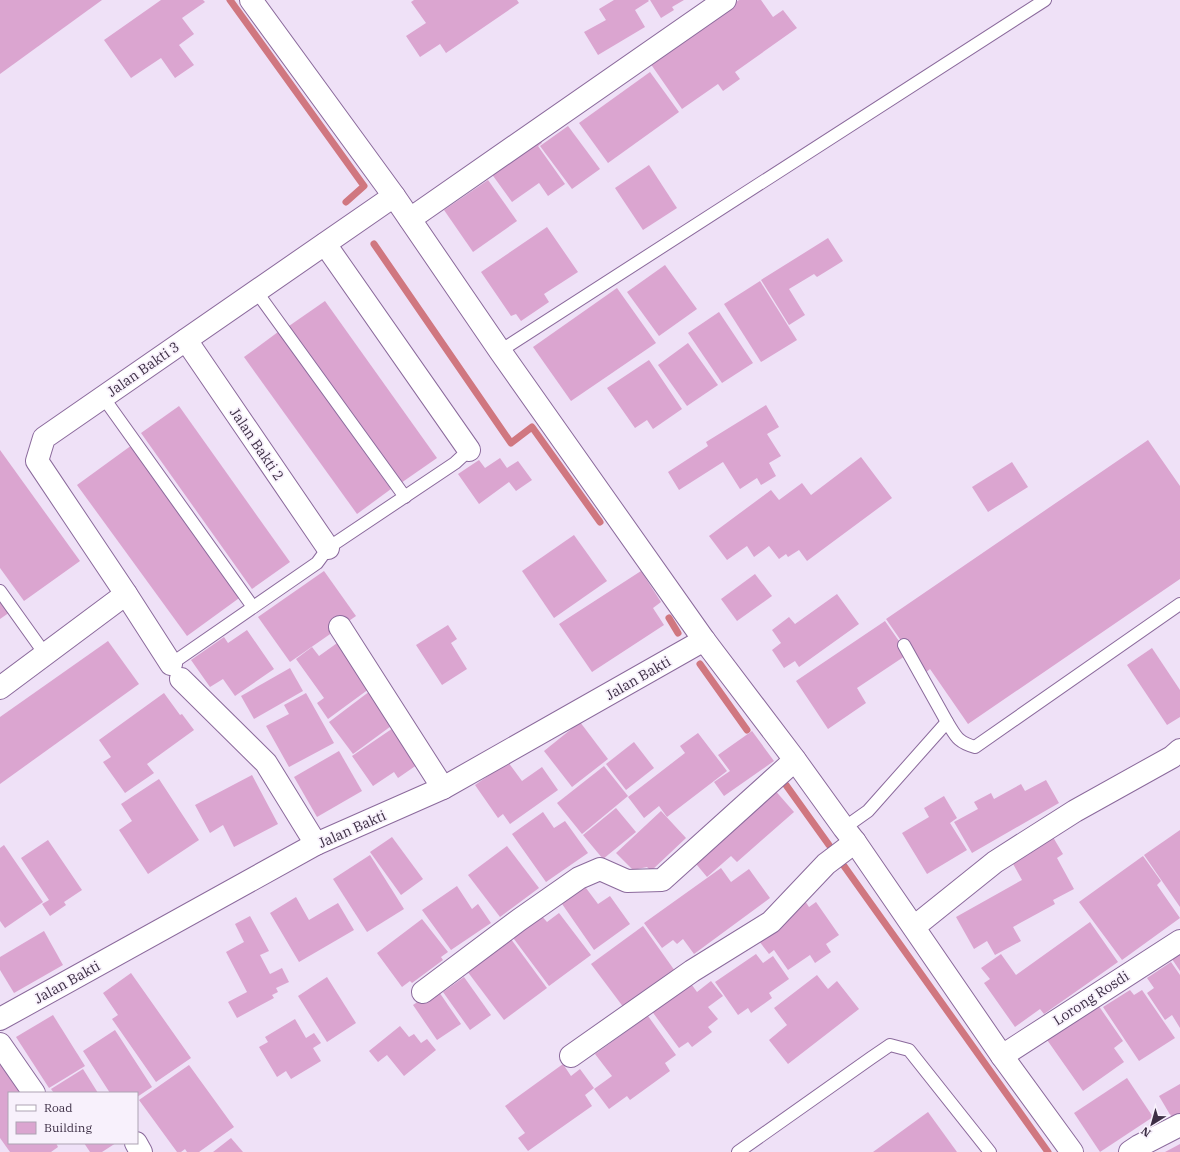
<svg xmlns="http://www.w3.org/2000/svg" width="1180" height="1152" font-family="'IBM Plex Serif',serif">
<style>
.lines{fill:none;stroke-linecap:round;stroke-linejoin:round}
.stream{stroke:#d07780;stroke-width:7}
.building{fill:#dba5d0}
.service-casing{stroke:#8b6a9c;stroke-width:14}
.minor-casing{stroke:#8b6a9c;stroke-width:24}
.service{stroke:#fff;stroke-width:12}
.minor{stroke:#fff;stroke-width:22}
.labels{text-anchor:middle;stroke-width:3.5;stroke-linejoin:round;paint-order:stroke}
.street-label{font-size:14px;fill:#3d2f45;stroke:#f8f1fc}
</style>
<rect width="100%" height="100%" fill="#efe1f7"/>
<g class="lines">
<g class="stream">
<path d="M230 0 364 186 346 202"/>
<path d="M374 244 511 443 532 427 600 522"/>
<path d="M669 618 678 633"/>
<path d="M700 664 747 730"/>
<path d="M786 785 829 845"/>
<path d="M844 866 1048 1152"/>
</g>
</g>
<g class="building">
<path d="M0 0H102L0 74Z"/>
<path d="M161 0H203L205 2 182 18 194 34 179 45 194 65 175 78 161 58 131 78 104 40Z"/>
<path d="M414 0H517L519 3 446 53 440 44 420 57 406 36 426 23 411 2Z"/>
<path d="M614 0H648L649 1 635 10 645 27 598 55 584 32 606 20 599 9Z"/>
<path d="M650 0H684L672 7 674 10 661 18Z"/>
<path d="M739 0H761L773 17 783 10 797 28 735 72 740 79 723 91 718 84 682 109 650 63Z"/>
<path d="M650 72 679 112 608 163 579 123Z"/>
<path d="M568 126 600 169 572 189 540 146Z"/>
<path d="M535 133 542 143 538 146 565 184 548 196 539 183 512 202 491 173Z"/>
<path d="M649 165 677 208 643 230 615 188Z"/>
<path d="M488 180 517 221 473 252 444 210Z"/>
<path d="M547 227 578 272 544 294 549 302 521 321 516 314 511 316 481 272Z"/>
<path d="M828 238 843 261 817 277 814 274 789 289 805 315 789 325 761 280Z"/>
<path d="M665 265 697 309 659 336 627 292Z"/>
<path d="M760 281 797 340 761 362 724 304Z"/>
<path d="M617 288 656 343 571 401 533 347Z"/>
<path d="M325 301 437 458 401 483 289 326Z"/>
<path d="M719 312 753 363 722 383 688 333Z"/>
<path d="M278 332 391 489 357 514 244 357Z"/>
<path d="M688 343 718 385 687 406 658 365Z"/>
<path d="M649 360 682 409 653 429 647 420 635 428 607 388Z"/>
<path d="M766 405 779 427 767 434 781 456 769 463 776 476 761 485 757 478 740 489 723 462 679 490 668 472 708 446 706 442Z"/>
<path d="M179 406 290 562 252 589 141 433Z"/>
<path d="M1148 440 1180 486V579L968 724 930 669 924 674 886 619Z"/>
<path d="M132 445 242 596 187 636 77 485Z"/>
<path d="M0 450 80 561 24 601 0 568Z"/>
<path d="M861 457 892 498 807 561 799 550 788 557 786 554 779 559 769 546 754 557 747 546 727 560 709 536 771 490 779 500 802 483 811 495Z"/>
<path d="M500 458 507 468 518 461 532 480 516 491 509 482 479 504 458 474 479 460 485 468Z"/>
<path d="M1012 462 1028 487 988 512 972 487Z"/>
<path d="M574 535 607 581 554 618 522 571Z"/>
<path d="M324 571 356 616 290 662 258 617Z"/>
<path d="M641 571 661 602 653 608 664 625 592 672 559 624Z"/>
<path d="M755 574 772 596 737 621 721 599Z"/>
<path d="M0 593 13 610 0 619Z"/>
<path d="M837 594 859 624 799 667 795 661 784 668 772 650 781 643 772 630 789 617 795 624Z"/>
<path d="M885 621 908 654 857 688 866 703 828 729 796 681Z"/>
<path d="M448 625 457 639 451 643 467 669 442 685 416 645Z"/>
<path d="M247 630 274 669 235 696 223 679 210 687 191 660 224 637 228 643Z"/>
<path d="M108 641 139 684 0 784V717Z"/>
<path d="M340 641 373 686 328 719 317 703 324 698 296 659 312 647 319 656Z"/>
<path d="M1152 648 1180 690V717L1167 725 1127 665Z"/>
<path d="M290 668 303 691 254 719 241 696Z"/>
<path d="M374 688 398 721 353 754 329 722Z"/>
<path d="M164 693 180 715 182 714 194 730 147 764 154 773 125 793 103 762 111 757 99 740Z"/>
<path d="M306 693 334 743 289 767 266 726 289 714 284 705Z"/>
<path d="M580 722 608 759 572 787 544 751Z"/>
<path d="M399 724 424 760 398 778 394 772 373 786 352 756Z"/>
<path d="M752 731 774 761 724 796 714 782 730 771 718 755Z"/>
<path d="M698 733 727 771 667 817 659 806 644 818 628 797 685 753 680 746Z"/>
<path d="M634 742 654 768 626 790 606 764Z"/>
<path d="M339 751 362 791 317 817 294 777Z"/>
<path d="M508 762 522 781 542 767 558 790 510 824 503 814 498 818 475 785Z"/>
<path d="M604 766 628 796 582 834 557 803Z"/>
<path d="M252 775 278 824 234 847 223 825 210 833 195 805Z"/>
<path d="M159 779 199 840 148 874 119 830 132 821 121 804Z"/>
<path d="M1046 780 1059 803 972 853 954 822 978 809 974 802 991 793 994 799 1021 784 1025 791Z"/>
<path d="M773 788 794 812 737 862 731 856 707 877 692 859Z"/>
<path d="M944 796 957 818 950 823 967 850 927 874 902 833 929 817 924 808Z"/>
<path d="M616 808 636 832 603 859 583 835Z"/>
<path d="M661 811 686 838 651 871 647 867 633 870 616 853Z"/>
<path d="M543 812 554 828 565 821 588 853 546 882 512 834Z"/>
<path d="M1180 830V907L1144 855Z"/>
<path d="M1050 832 1063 854 1057 858 1074 889 1053 900 1055 904 1013 927 1021 941 995 955 987 941 974 949 956 917 1022 880 1008 855Z"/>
<path d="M392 837 423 879 401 895 370 852Z"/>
<path d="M48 840 82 890 64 902 66 905 50 916 42 904 49 900 21 858Z"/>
<path d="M4 845 43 902 5 928 0 921V848Z"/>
<path d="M507 846 539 888 500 917 468 875Z"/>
<path d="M370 855 404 909 367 932 333 879Z"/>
<path d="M1143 856 1161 881 1157 885 1180 918 1122 960 1079 902Z"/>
<path d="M721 868 731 882 749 869 770 898 694 954 683 939 677 944 673 940 662 948 644 923Z"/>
<path d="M583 884 598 904 610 896 630 924 594 950 560 901Z"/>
<path d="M457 886 472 909 478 904 491 923 451 950 422 910Z"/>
<path d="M296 897 309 920 338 903 354 930 299 962 270 913Z"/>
<path d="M805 901 809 907 816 902 839 935 826 944 831 952 815 963 810 955 788 970 774 950 769 954 759 941Z"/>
<path d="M539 913 547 922 559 913 591 955 549 986 511 935Z"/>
<path d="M250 916 269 951 260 955 270 974 282 968 289 982 276 988 278 992 272 995 274 998 237 1018 228 1002 247 992 226 952 244 942 235 924Z"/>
<path d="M422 919 448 952 441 957 443 960 412 983 410 981 402 987 377 953Z"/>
<path d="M1090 922 1118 962 1044 1014 1040 1009 1015 1027 984 983 990 979 981 968 1001 954 1016 975Z"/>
<path d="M643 926 675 971 624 1008 591 964Z"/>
<path d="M44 931 63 965 14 993 0 970V957Z"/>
<path d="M508 935 547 988 504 1020 464 967Z"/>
<path d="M1180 953V971L1172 959Z"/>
<path d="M756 954 763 963 773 956 789 979 769 993 772 998 751 1013 748 1008 738 1015 715 982Z"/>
<path d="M1171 962 1180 975V1028L1172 1015 1165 1020 1147 993 1154 988 1147 978Z"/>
<path d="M131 973 191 1058 156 1082 112 1019 118 1015 103 993Z"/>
<path d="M817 975 828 989 837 981 859 1009 788 1064 769 1040 787 1025 774 1008Z"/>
<path d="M327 977 356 1023 327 1042 298 996Z"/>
<path d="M464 977 491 1015 470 1030 443 992Z"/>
<path d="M689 981 697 992 711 981 723 996 708 1007 718 1019 708 1027 712 1032 692 1047 688 1042 679 1048 651 1010Z"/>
<path d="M437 989 461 1024 437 1040 413 1005Z"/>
<path d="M1130 990 1134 995 1142 990 1175 1038 1139 1061 1103 1007Z"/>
<path d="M1096 1002 1123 1041 1114 1048 1124 1062 1083 1091 1045 1037Z"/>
<path d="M53 1015 85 1066 49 1088 16 1037Z"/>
<path d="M648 1016 676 1055 665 1063 670 1071 630 1100 627 1096 609 1109 594 1089 612 1076 595 1054Z"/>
<path d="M295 1019 306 1038 314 1033 321 1043 313 1048 321 1061 291 1079 286 1071 277 1077 259 1047 268 1042 265 1037Z"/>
<path d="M400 1026 409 1037 414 1034 421 1043 427 1039 436 1050 404 1076 387 1055 378 1062 369 1051Z"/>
<path d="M115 1030 152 1087 137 1097V1093H110L83 1051Z"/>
<path d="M0 1064 21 1093H9V1143H56L58 1147 51 1152H10L0 1138Z"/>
<path d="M563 1064 571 1076 580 1069 594 1088 585 1095 592 1106 528 1151 518 1138 525 1133 505 1106Z"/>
<path d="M189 1065 234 1127 199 1152H187L185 1149 181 1152H177L139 1100Z"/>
<path d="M83 1069 98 1093H54L51 1089Z"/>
<path d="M1127 1078 1153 1117 1100 1152 1074 1113Z"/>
<path d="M1180 1084V1113L1172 1118 1159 1096Z"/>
<path d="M928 1112 957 1152H873Z"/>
<path d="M231 1138 243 1152H213Z"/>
<path d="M84 1143H116L102 1152H90Z"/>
<path d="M1180 1144V1152H1165Z"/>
</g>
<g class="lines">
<g class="service-casing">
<g id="service">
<path d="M256 291 405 497"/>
<path d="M500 351 1045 0"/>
<path d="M103 397 253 607"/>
<path d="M0 591 45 654"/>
<path d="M904 645 947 722"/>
<path d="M171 664 317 563 328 548 455 463 469 450"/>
<path d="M844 828 868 811 947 722C956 736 957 742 975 747L1180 604"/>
<path d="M738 1152 871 1058 890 1045 909 1050 990 1152"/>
</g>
</g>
<g class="minor-casing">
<g id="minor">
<path d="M251 0 394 196 500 351 704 640 795 760 844 828 855 842 1002 1056 1072 1152"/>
<path d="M410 219 725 0"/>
<path d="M325 244 469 450"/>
<path d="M186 340 328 548"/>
<path d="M340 627 443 788"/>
<path d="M171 664 126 594 37 461 44 438 394 196"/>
<path d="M181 679 266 763 316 844"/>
<path d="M0 688 126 594"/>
<path d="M914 927 995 862 1075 811 1172 757 1180 750"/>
<path d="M423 992 519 920 579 878 600 869 627 881 662 880 795 760"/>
<path d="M0 1019 316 844 443 788 704 640"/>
<path d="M0 1044 34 1093"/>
<path d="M571 1056 692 971 771 922 826 864 855 842"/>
<path d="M1002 1056 1180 941"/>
<path d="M136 1143 141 1152"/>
<path d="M1130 1152 1139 1146 1180 1125"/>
</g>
</g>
<use href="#service" class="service"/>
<use href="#minor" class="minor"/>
</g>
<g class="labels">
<g class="street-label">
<text transform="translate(143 369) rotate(-35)" y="5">Jalan Bakti 3</text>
<text transform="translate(257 444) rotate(56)" y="5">Jalan Bakti 2</text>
<text transform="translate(638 678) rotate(-30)" y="5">Jalan Bakti</text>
<text transform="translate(352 829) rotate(-24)" y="5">Jalan Bakti</text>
<text transform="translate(67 982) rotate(-29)" y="5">Jalan Bakti</text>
<text transform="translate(1091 998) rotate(-33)" y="5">Lorong Rosdi</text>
</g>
</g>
<rect x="8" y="1092" width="130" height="52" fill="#f8f1fc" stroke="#ada3b3"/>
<rect x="16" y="1105" width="20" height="6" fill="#ffffff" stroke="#ada3b3"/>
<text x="44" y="1112" font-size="12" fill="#3d2f45">Road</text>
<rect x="16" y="1122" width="20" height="12" fill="#dba5d0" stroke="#ada3b3"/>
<text x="44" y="1132" font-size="12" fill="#3d2f45">Building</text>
<g transform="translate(1152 1124) rotate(217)" stroke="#f8f1fc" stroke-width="3" paint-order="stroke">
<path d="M0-3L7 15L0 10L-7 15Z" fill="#3d2f45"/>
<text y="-6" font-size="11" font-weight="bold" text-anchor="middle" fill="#3d2f45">N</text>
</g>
</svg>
